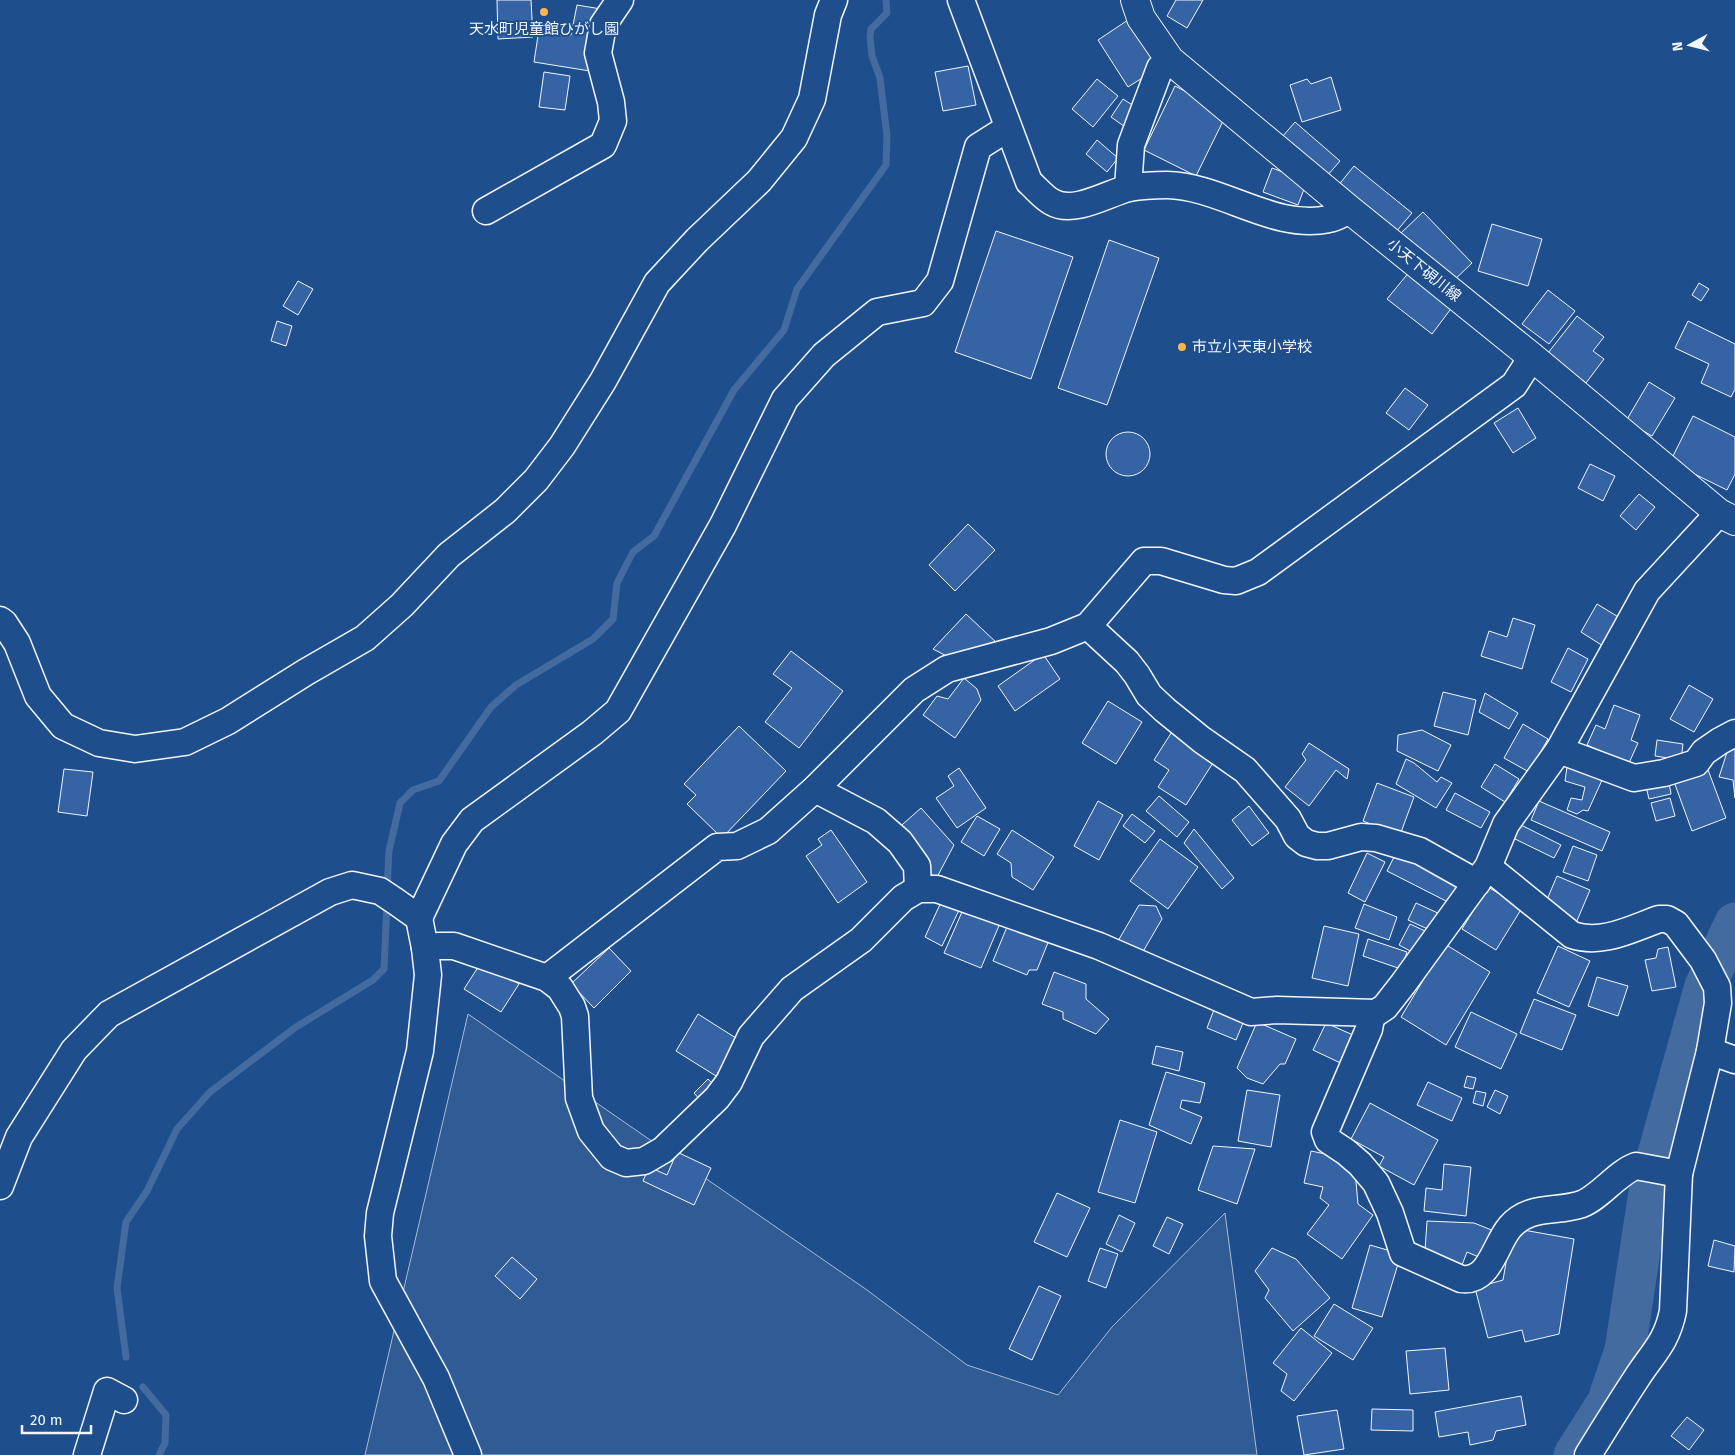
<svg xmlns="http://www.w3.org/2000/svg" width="1735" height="1455" font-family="'Fira Sans','Noto Sans JP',sans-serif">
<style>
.built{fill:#305b95;stroke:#a8bbd7}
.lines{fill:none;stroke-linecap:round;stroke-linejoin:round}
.stream{stroke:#446ba0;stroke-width:7}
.river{stroke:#446ba0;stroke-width:41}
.building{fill:#3563a3;stroke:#f2f6ff}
.minor-casing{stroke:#f2f6ff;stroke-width:29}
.major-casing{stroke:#f2f6ff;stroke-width:30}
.minor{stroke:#1f4e8c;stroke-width:26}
.major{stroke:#1f4e8c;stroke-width:28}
.poi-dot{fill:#ffb74d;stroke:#1f4e8c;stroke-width:2}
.labels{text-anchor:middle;stroke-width:4;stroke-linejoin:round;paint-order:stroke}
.poi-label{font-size:15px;fill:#f2f6ff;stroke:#1f4e8c}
.street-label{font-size:15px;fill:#f2f6ff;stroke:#1f4e8c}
</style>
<rect width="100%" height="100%" fill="#1f4e8c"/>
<path class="built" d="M468 1014 867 1290 967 1365 1058 1395 1112 1327 1225 1213 1257 1455H365Z"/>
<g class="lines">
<g class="stream">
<path d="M387 890 389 851 400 803 413 790 439 781 491 707 516 685 593 639 613 619 617 583 633 552 654 536 734 390 784 330 797 289 886 165 887 136 880 78 872 56 870 37 871 29 887 13 886 0"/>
<path d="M126 1357 117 1288 126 1222 147 1191 177 1129 210 1092 296 1027 373 980 384 969 387 903"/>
<path d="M143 1387 166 1415 165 1443 159 1455"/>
</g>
<path class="river" d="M1574 1455 1607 1403 1625 1350 1651 1179 1705 986 1735 923"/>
</g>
<g class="building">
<path d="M497 0H531L533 37 498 39Z"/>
<path d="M1176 0H1203L1187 28 1167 16Z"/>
<path d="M577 5 601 9 590 71 534 62 539 29 571 35Z"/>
<path d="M1128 20 1158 68 1128 87 1098 40Z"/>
<path d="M968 66 976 105 943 111 935 72Z"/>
<path d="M544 72 570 76 565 110 539 107Z"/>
<path d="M1331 77 1341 110 1302 122 1290 85 1307 79 1311 84Z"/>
<path d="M1097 79 1118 96 1093 127 1072 109Z"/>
<path d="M1175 86 1227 113 1196 176 1144 150Z"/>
<path d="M1123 99 1140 110 1128 129 1111 117Z"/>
<path d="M1295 122 1340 161 1327 176 1282 137Z"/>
<path d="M1097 140 1118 158 1107 172 1086 154Z"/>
<path d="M1354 166 1412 213 1395 233 1337 187Z"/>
<path d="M1272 168 1307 181 1298 205 1263 192Z"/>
<path d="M1423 212 1472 263 1450 284 1401 233Z"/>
<path d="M1492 224 1542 239 1528 286 1478 271Z"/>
<path d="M996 231 1073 257 1031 379 955 352Z"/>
<path d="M1109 240 1159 258 1107 405 1058 388Z"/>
<path d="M1410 271 1453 306 1432 334 1387 299Z"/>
<path d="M298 281 313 289 298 315 283 306Z"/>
<path d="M1699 283 1709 289 1701 301 1692 295Z"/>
<path d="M1548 290 1575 311 1549 344 1522 324Z"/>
<path d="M1577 316 1604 337 1593 351 1604 359 1586 383 1548 353Z"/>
<path d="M277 321 292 326 286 346 271 341Z"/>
<path d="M1688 321 1735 344V389L1731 397 1701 383 1709 364 1675 348Z"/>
<path d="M1649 382 1675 398 1652 436 1626 421Z"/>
<path d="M1405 388 1428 405 1409 430 1386 413Z"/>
<path d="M1518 408 1536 438 1513 453 1494 423Z"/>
<path d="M1693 416 1735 437V474L1727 490 1670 462Z"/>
<circle cx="1128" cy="454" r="22"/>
<path d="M1590 464 1615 476 1603 501 1578 488Z"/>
<path d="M1639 494 1655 507 1636 530 1620 516Z"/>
<path d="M968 524 995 550 955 591 929 565Z"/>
<path d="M1597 604 1620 618 1603 646 1581 632Z"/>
<path d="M966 614 998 644 960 663 933 649Z"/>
<path d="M1513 618 1535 625 1522 669 1481 656 1489 631 1507 637Z"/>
<path d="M1568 648 1588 659 1571 692 1551 682Z"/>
<path d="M791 651 843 691 799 748 765 722 792 688 773 674Z"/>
<path d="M1043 654 1060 679 1015 711 998 686Z"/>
<path d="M964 678 977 689 981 700 955 738 923 715 937 696 948 699Z"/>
<path d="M1689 685 1713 699 1694 732 1670 719Z"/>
<path d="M1443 692 1476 700 1468 735 1434 726Z"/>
<path d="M1485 693 1518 713 1509 729 1479 712Z"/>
<path d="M1108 701 1142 722 1116 764 1082 743Z"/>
<path d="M1614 705 1640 715 1631 740 1638 743 1629 763 1587 745 1596 725 1605 729Z"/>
<path d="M1523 724 1548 739 1529 772 1504 758Z"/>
<path d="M739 726 786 771 722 838 687 804 696 795 684 784Z"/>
<path d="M1175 727 1218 755 1186 805 1158 787 1169 770 1154 760Z"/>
<path d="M1422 730 1451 745 1438 771 1397 751 1398 735Z"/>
<path d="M1657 740 1683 744 1681 760 1655 756Z"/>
<path d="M1731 740 1735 741V798L1733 780 1719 777Z"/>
<path d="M1309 743 1349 769 1347 779 1336 770 1309 806 1285 787 1306 760 1302 754Z"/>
<path d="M1406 759 1414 763 1437 782 1441 777 1452 783 1436 808 1396 784Z"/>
<path d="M1495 764 1519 779 1505 802 1481 787Z"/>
<path d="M1567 767 1603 778 1588 811 1583 810 1577 814 1567 810 1571 798 1582 800 1585 787 1565 781Z"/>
<path d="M1707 767 1726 818 1692 831 1673 779Z"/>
<path d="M959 768 986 808 957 828 936 798 954 786 948 776Z"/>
<path d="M64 769 93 772 87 816 58 812Z"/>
<path d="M1668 777 1671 794 1649 799 1645 782Z"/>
<path d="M1377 783 1414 797 1400 835 1363 821Z"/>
<path d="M1455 793 1490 812 1481 828 1446 810Z"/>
<path d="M1159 796 1189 822 1177 837 1146 811Z"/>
<path d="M1670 798 1675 816 1656 821 1651 803Z"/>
<path d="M1098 801 1123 815 1099 860 1074 846Z"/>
<path d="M1539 801 1610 832 1602 851 1531 820Z"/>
<path d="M1249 806 1269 833 1252 846 1232 820Z"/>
<path d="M921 808 954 845 936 879 894 832Z"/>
<path d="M1132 814 1155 831 1145 843 1123 826Z"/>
<path d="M977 816 1000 829 984 856 961 842Z"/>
<path d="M1519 824 1561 845 1554 858 1513 838Z"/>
<path d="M1194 829 1234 878 1222 889 1184 843Z"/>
<path d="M831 830 867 882 838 903 806 856 822 845 818 839Z"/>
<path d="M1012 830 1054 857 1033 890 1012 877 1011 863 997 854Z"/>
<path d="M1160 839 1198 867 1168 909 1130 881Z"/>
<path d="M1573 846 1597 855 1588 881 1563 872Z"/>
<path d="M1398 849 1460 880 1448 902 1387 871Z"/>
<path d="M1367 853 1385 862 1365 902 1348 893Z"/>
<path d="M1557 876 1590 890 1576 923 1543 909Z"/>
<path d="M1488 887 1522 908 1496 950 1462 929Z"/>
<path d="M942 900 960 908 942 946 925 937Z"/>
<path d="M1416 903 1440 914 1432 931 1408 920Z"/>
<path d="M1364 904 1397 917 1389 940 1355 928Z"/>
<path d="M965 905 1001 921 981 968 944 953Z"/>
<path d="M1139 905 1156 906 1162 919 1141 955 1118 941Z"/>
<path d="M1011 917 1049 940 1037 970H1029L1027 975 993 961Z"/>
<path d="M1410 924 1425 931 1414 953 1399 945Z"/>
<path d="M1324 926 1359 934 1348 986 1312 978Z"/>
<path d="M1368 939 1407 952 1401 969 1363 956Z"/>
<path d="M1445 944 1490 972 1446 1045 1401 1017Z"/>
<path d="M1558 946 1590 961 1569 1007 1537 993Z"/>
<path d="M1668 947 1676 987 1652 991 1645 960 1656 958 1658 949Z"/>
<path d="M609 948 631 971 594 1008 571 984Z"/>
<path d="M482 961 519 984 501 1012 464 989Z"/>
<path d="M1054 972 1086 984V999L1109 1019 1096 1034 1063 1019V1012L1042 1004Z"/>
<path d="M1597 977 1628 986 1618 1016 1588 1006Z"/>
<path d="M1534 999 1576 1015 1562 1050 1520 1033Z"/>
<path d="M1215 1007 1245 1018 1236 1040 1207 1028Z"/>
<path d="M1471 1012 1517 1034 1501 1069 1455 1047Z"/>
<path d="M698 1014 739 1040 716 1076 676 1051Z"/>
<path d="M1257 1022 1296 1039 1285 1064H1280L1263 1084 1247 1078 1237 1068Z"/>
<path d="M1326 1023 1362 1039 1349 1067 1313 1050Z"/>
<path d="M1156 1046 1183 1052 1179 1071 1152 1064Z"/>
<path d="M1166 1072 1205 1083 1200 1103 1182 1100 1180 1108 1202 1117 1191 1144 1149 1125Z"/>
<path d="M1467 1076 1476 1078 1473 1089 1464 1087Z"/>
<path d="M708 1079 716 1087 701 1101 694 1093Z"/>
<path d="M1428 1082 1462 1098 1452 1121 1417 1105Z"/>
<path d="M1247 1090 1280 1095 1271 1147 1238 1141Z"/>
<path d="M1495 1090 1508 1096 1500 1114 1487 1107Z"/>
<path d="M1476 1091 1486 1093 1483 1106 1473 1103Z"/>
<path d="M1370 1103 1438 1140 1414 1185 1379 1166 1384 1157 1351 1139Z"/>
<path d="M1120 1120 1157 1132 1135 1203 1098 1192Z"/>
<path d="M1213 1146 1255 1149 1237 1204 1198 1190Z"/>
<path d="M1311 1151 1354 1160 1358 1204 1373 1215 1342 1259 1307 1234 1329 1205 1320 1198 1323 1187 1304 1183Z"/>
<path d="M677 1152 711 1168 694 1205 643 1181 649 1167 667 1175Z"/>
<path d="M1444 1164 1471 1167 1466 1216 1424 1211 1426 1188 1442 1190Z"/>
<path d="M1057 1193 1090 1208 1067 1257 1034 1242Z"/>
<path d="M1119 1215 1135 1223 1122 1252 1106 1244Z"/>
<path d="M1167 1217 1183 1224 1169 1254 1153 1246Z"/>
<path d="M1427 1221 1474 1223 1499 1233 1488 1261 1467 1252 1462 1265 1425 1251Z"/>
<path d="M1512 1228 1574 1239 1559 1334 1525 1342 1522 1330 1488 1338 1475 1288 1503 1280Z"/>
<path d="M1714 1240 1735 1246 1734 1272 1708 1266Z"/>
<path d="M1370 1245 1401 1254 1382 1317 1352 1308Z"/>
<path d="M1100 1248 1118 1254 1106 1288 1088 1281Z"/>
<path d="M1272 1248 1296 1259 1330 1298 1293 1331 1265 1298 1269 1290 1255 1271Z"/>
<path d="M512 1257 537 1279 520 1299 495 1276Z"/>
<path d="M1039 1286 1061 1296 1032 1360 1009 1349Z"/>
<path d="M1334 1304 1373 1328 1353 1360 1314 1336Z"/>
<path d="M1301 1328 1332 1353 1294 1401 1281 1391 1287 1374 1273 1363Z"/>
<path d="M1445 1348 1449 1390 1410 1394 1406 1351Z"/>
<path d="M1521 1396 1526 1425 1496 1431 1493 1440 1470 1445 1468 1432 1439 1437 1435 1412Z"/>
<path d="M1372 1409 1413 1410V1431L1371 1430Z"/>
<path d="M1337 1410 1344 1449 1304 1455 1297 1416Z"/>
<path d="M1687 1417 1704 1430 1689 1450 1671 1436Z"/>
</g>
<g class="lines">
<g class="minor-casing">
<g id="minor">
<path d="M961 0 1029 182C1036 188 1044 198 1052 202 1074 215 1108 193 1129 188 1140 186 1155 185 1167 185 1222 186 1274 231 1329 219 1336 218 1343 213 1350 210"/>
<path d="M1128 188 1131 145 1160 68 1170 60"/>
<path d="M486 211 603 145 613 121 611 102 598 53 603 25 620 0"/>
<path d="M0 620 4 623 17 643 38 696 63 726 99 743 135 749 185 742 228 721 306 672 365 638 402 605 449 555 505 511 536 480 562 446 603 381 657 283 697 240 759 181 794 138 812 99 828 15 834 0"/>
<path d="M1088 626 1127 662 1137 675 1149 695 1165 710 1202 740 1245 770 1288 819 1297 836 1306 843 1317 846H1328L1361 837 1376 838 1420 851 1477 883"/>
<path d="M1559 750 1634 778 1664 773 1696 763 1704 752 1720 741 1735 733"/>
<path d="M815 789 876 821 900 842 917 866 918 889"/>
<path d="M1488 867 1572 935C1602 945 1631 929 1659 919H1667L1676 924 1703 960 1717 987 1718 1003 1710 1051 1679 1174 1673 1311C1667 1341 1654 1352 1638 1376 1621 1402 1604 1429 1588 1455"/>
<path d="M419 918 454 844 472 820 592 733 618 711 723 525 785 399 824 355 877 312 923 303 940 281 978 147 1008 128"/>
<path d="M425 948 438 946H454L547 978 560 988 572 1007 575 1016 579 1098 591 1131 612 1157 626 1163 644 1161 663 1150 717 1098 729 1082 751 1036 792 989 861 940 903 898 918 889H937L1099 946 1251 1012 1277 1010 1376 1013 1385 1007 1403 984 1488 867 1506 824 1559 750 1647 591 1719 513"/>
<path d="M547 978 717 847 737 846 768 831 815 789 914 690 947 669 1051 641 1088 626 1144 561H1161L1224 580 1236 581 1258 572 1514 385 1532 357"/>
<path d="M1372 1013 1369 1029 1325 1132 1328 1140 1346 1152 1360 1164 1376 1183 1390 1213 1403 1253 1461 1279C1490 1283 1495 1244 1510 1227 1530 1204 1557 1213 1582 1204 1600 1197 1617 1173 1636 1166L1679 1174"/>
<path d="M1710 1051 1735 1060"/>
<path d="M0 1186 19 1137 74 1050 109 1014 330 892 352 885 380 891 395 901 419 918 425 948 428 975 420 1051 380 1213 378 1236 383 1281 436 1378 468 1455"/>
<path d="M87 1455 107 1391 124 1400"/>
</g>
</g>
<g class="major-casing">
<path id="major" d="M1135 0 1141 18 1170 60 1350 210 1532 357 1719 513 1735 521"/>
</g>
<use href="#minor" class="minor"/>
<use href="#major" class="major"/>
</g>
<g class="poi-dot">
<circle cx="544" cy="12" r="5"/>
<circle cx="1182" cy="347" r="5"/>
</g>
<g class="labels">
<g class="poi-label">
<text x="544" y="34">天水町児童館ひがし園</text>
<text x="1192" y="352" text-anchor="start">市立小天東小学校</text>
</g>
<g class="street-label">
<text transform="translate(1424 270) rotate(39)" y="5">小天下硯川線</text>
</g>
</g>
<g transform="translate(1690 45) rotate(263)" stroke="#1f4e8c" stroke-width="4" paint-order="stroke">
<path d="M0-4L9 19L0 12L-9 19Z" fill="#f2f6ff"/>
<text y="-8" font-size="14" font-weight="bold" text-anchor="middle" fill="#f2f6ff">N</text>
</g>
<path d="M22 1425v8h69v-8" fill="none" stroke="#f2f6ff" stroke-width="2.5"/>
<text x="30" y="1425" font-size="15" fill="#f2f6ff" stroke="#1f4e8c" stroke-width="4" paint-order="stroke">20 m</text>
</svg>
